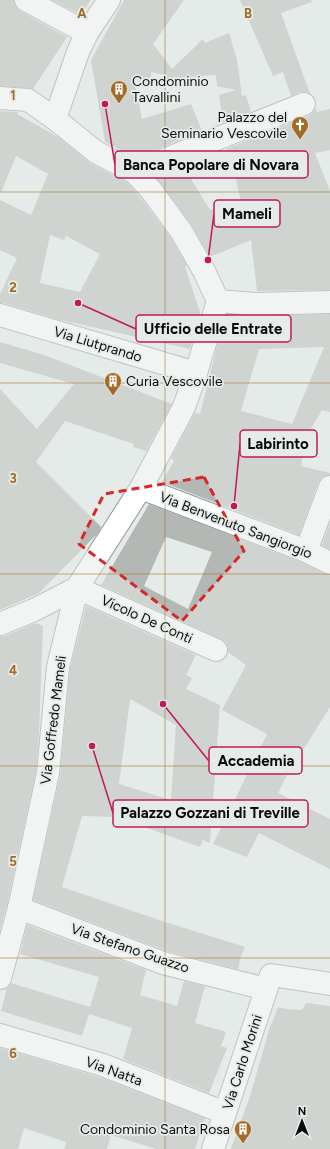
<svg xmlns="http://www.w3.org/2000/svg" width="330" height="1149" font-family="Figtree,sans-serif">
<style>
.building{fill:#b3b8b4;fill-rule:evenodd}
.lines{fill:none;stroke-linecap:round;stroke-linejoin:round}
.street-casing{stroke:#919694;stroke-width:24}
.street{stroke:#fff;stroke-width:22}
.marked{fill:none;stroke:#d62828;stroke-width:3;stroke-dasharray:8 5;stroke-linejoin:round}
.grid{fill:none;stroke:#a26b26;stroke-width:1;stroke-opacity:0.55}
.labels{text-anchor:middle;stroke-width:3.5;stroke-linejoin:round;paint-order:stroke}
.poi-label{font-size:14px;fill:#0a0c0b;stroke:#e5ebe8;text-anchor:start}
.street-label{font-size:14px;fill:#0a0c0b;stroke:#e5ebe8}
.grid-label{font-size:13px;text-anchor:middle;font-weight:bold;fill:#a26b26;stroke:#e5ebe8;stroke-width:3.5;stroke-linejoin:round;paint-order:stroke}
.leader{fill:none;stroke:#c2185b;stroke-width:1.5}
.callout-dot{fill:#c2185b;stroke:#e5ebe8;stroke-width:1.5}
.callout{fill:#e5ebe8;stroke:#c2185b;stroke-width:1.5}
.callout-label{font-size:15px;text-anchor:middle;font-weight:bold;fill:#0a0c0b}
</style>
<rect width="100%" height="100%" fill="#e5ebe8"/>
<g class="building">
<path d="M0 0H14L15 6 20 11 67 37 33 89 29 88 0 86Z"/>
<path d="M52 0H91L81 15Z"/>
<path d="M124 0H184L153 44 172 69 203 39 205 43 229 33 237 60 242 96 246 95 251 112 223 123 219 95 236 90 217 86 216 75 161 79 165 75 151 72V78H134L142 119 191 104 202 131 135 158 105 142 91 60Z"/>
<path d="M240 0H311L312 2 281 13 310 94 305 92H299L291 96 283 72 273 76Z"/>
<path d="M316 108 317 112 330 109V150L315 153 330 191V290L257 291 251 240 210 257 191 224 156 177 212 154 219 170 191 179 210 210 241 202 233 166 229 167 226 149 309 116 314 112Z"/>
<path d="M0 111 18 112 17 114 58 137 90 163 126 182 141 198 171 238 187 266 185 267 201 315 190 349 61 320 4 303H0V294L17 258 0 250V200L31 215 48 174 16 156 1 193H0ZM50 235 64 240 66 236 100 254 80 292 40 283Z"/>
<path d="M227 314 255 316 330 314V412L322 410 306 437 301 466 330 473V475L322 477 318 483 299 535 162 482 174 461 171 458 195 413 200 414 218 343ZM324 347 292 424 241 411 259 349Z"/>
<path d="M0 342 44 355 172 404 146 451 133 447 134 444 65 421 36 462 101 527 98 533 39 593 0 610V389L37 429 74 384 0 363Z"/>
<path d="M149 504 301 562 324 574 330 575V707L286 777 278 793 330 819V869L259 833 247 857 213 844 267 734 222 710 246 665 228 652V648L226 642 221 639 101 585ZM166 537 212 552 188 609 144 586Z"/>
<path d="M330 523V549L322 545Z"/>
<path d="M86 606 196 655 186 675 192 678 186 689 220 705 210 843 203 840 200 847 116 817 82 816 62 887 165 922 245 947 241 956 238 969 167 951 33 900 60 776 70 669ZM130 699 176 725 171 800 119 784Z"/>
<path d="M35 623 43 626 39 733 36 771 7 905 0 930V636H5Z"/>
<path d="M27 925 146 970 140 995 177 1006 184 981 205 986 195 1023 226 1032 221 1046 227 1048 209 1093 123 1059 132 1028 89 1014 82 1036 1 1011 7 988 11 983 90 1007 99 977 20 954Z"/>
<path d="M306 1003 330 1006V1149H231L251 1093 269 1030 278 1007 286 1009 302 1010Z"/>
<path d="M0 1048 99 1077 205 1118 195 1149H156L111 1135 107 1149H64L66 1142 24 1128 18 1149H0Z"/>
</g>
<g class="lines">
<g class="street-casing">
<g id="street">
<path d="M26 0 87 33"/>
<path d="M0 98 28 100 55 119 96 152 134 172 151 190 181 231 204 271 218 301"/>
<path d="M55 119 78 52 87 33 109 0"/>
<path d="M134 172 304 104"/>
<path d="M218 301 255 304 330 302"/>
<path d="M0 315 196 373"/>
<path d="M141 488 306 551 330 563"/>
<path d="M306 551 330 487"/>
<path d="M0 624 34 610 77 588 216 650"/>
<path d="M19 908 163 963 266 989"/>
<path d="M0 978 19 908 48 773 58 667 77 588 141 488 184 407 196 373 218 301"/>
<path d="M0 1035 103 1065 225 1113"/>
<path d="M213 1149 271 975 330 984"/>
</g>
</g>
<use href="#street" class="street"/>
</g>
<path d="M0 0H330V1149H0ZM204 477 244 551 182 621 79 544 104 494Z" fill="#e5ebe8" fill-opacity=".55" fill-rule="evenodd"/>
<path class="marked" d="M204 477 244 551 182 621 79 544 104 494Z"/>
<path class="grid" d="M165 0V1149M0 192H330M0 383H330M0 574H330M0 766H330M0 958H330"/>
<defs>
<g id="building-pin" transform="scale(0.9)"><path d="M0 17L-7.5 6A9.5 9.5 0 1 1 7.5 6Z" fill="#a26b26" stroke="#e5ebe8"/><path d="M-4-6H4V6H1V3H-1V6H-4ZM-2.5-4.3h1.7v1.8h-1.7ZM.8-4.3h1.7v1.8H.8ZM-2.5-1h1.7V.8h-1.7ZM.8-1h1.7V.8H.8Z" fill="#fff"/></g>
<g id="church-pin" transform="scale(0.9)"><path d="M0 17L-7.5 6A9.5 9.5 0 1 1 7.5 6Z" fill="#a26b26" stroke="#e5ebe8"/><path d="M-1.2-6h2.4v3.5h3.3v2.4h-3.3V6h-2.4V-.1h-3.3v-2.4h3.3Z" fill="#fff"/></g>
</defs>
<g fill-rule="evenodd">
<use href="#building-pin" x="119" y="89"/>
<use href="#church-pin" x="300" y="125"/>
<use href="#building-pin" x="113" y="381"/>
<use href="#building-pin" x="243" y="1129"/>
</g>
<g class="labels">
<g class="poi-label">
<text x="132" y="86">Condominio<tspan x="132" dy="16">Tavallini</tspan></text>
<text x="287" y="122" text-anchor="end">Palazzo del<tspan x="287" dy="16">Seminario Vescovile</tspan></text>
<text x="126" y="386">Curia Vescovile</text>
<text x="230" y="1134" text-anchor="end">Condominio Santa Rosa</text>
</g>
<g class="street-label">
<text transform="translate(98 344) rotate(17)" y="5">Via Liutprando</text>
<text transform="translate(236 525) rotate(21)" y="5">Via Benvenuto Sangiorgio</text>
<text transform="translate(147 619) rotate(24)" y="5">Vicolo De Conti</text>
<text transform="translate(53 720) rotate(-83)" y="5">Via Goffredo Mameli</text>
<text transform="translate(130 948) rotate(19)" y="5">Via Stefano Guazzo</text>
<text transform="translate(242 1062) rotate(-72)" y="5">Via Carlo Morini</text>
<text transform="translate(114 1071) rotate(20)" y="5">Via Natta</text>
</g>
</g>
<g class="grid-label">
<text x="82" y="18">A</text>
<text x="248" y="18">B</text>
<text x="13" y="100">1</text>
<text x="13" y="292">2</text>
<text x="13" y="483">3</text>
<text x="13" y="675">4</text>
<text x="13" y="866">5</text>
<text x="13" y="1058">6</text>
</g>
<path class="leader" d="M105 104L115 165M208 260L214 214M78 303L136 329M234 506L240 444M163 704L209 761M92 746L113 813"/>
<g class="callout-dot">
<circle cx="105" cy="104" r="4"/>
<circle cx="208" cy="260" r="4"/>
<circle cx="78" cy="303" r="4"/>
<circle cx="234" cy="506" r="4"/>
<circle cx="163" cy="704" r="4"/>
<circle cx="92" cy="746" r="4"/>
</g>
<g class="callout">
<rect x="115" y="151" width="193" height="27" rx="4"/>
<rect x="214" y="200" width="66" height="27" rx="4"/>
<rect x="136" y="315" width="155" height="27" rx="4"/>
<rect x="240" y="430" width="77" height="27" rx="4"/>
<rect x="209" y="747" width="93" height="27" rx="4"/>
<rect x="113" y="800" width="195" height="27" rx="4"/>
</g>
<g class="callout-label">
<text x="211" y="170">Banca Popolare di Novara</text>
<text x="247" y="219">Mameli</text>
<text x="213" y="334">Ufficio delle Entrate</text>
<text x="278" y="449">Labirinto</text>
<text x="256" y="766">Accademia</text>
<text x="210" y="818">Palazzo Gozzani di Treville</text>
</g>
<g transform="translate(302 1121)" stroke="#e5ebe8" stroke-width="3" paint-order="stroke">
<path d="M0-3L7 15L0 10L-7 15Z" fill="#0a0c0b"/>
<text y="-6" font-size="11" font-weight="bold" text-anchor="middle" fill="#0a0c0b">N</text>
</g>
</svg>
